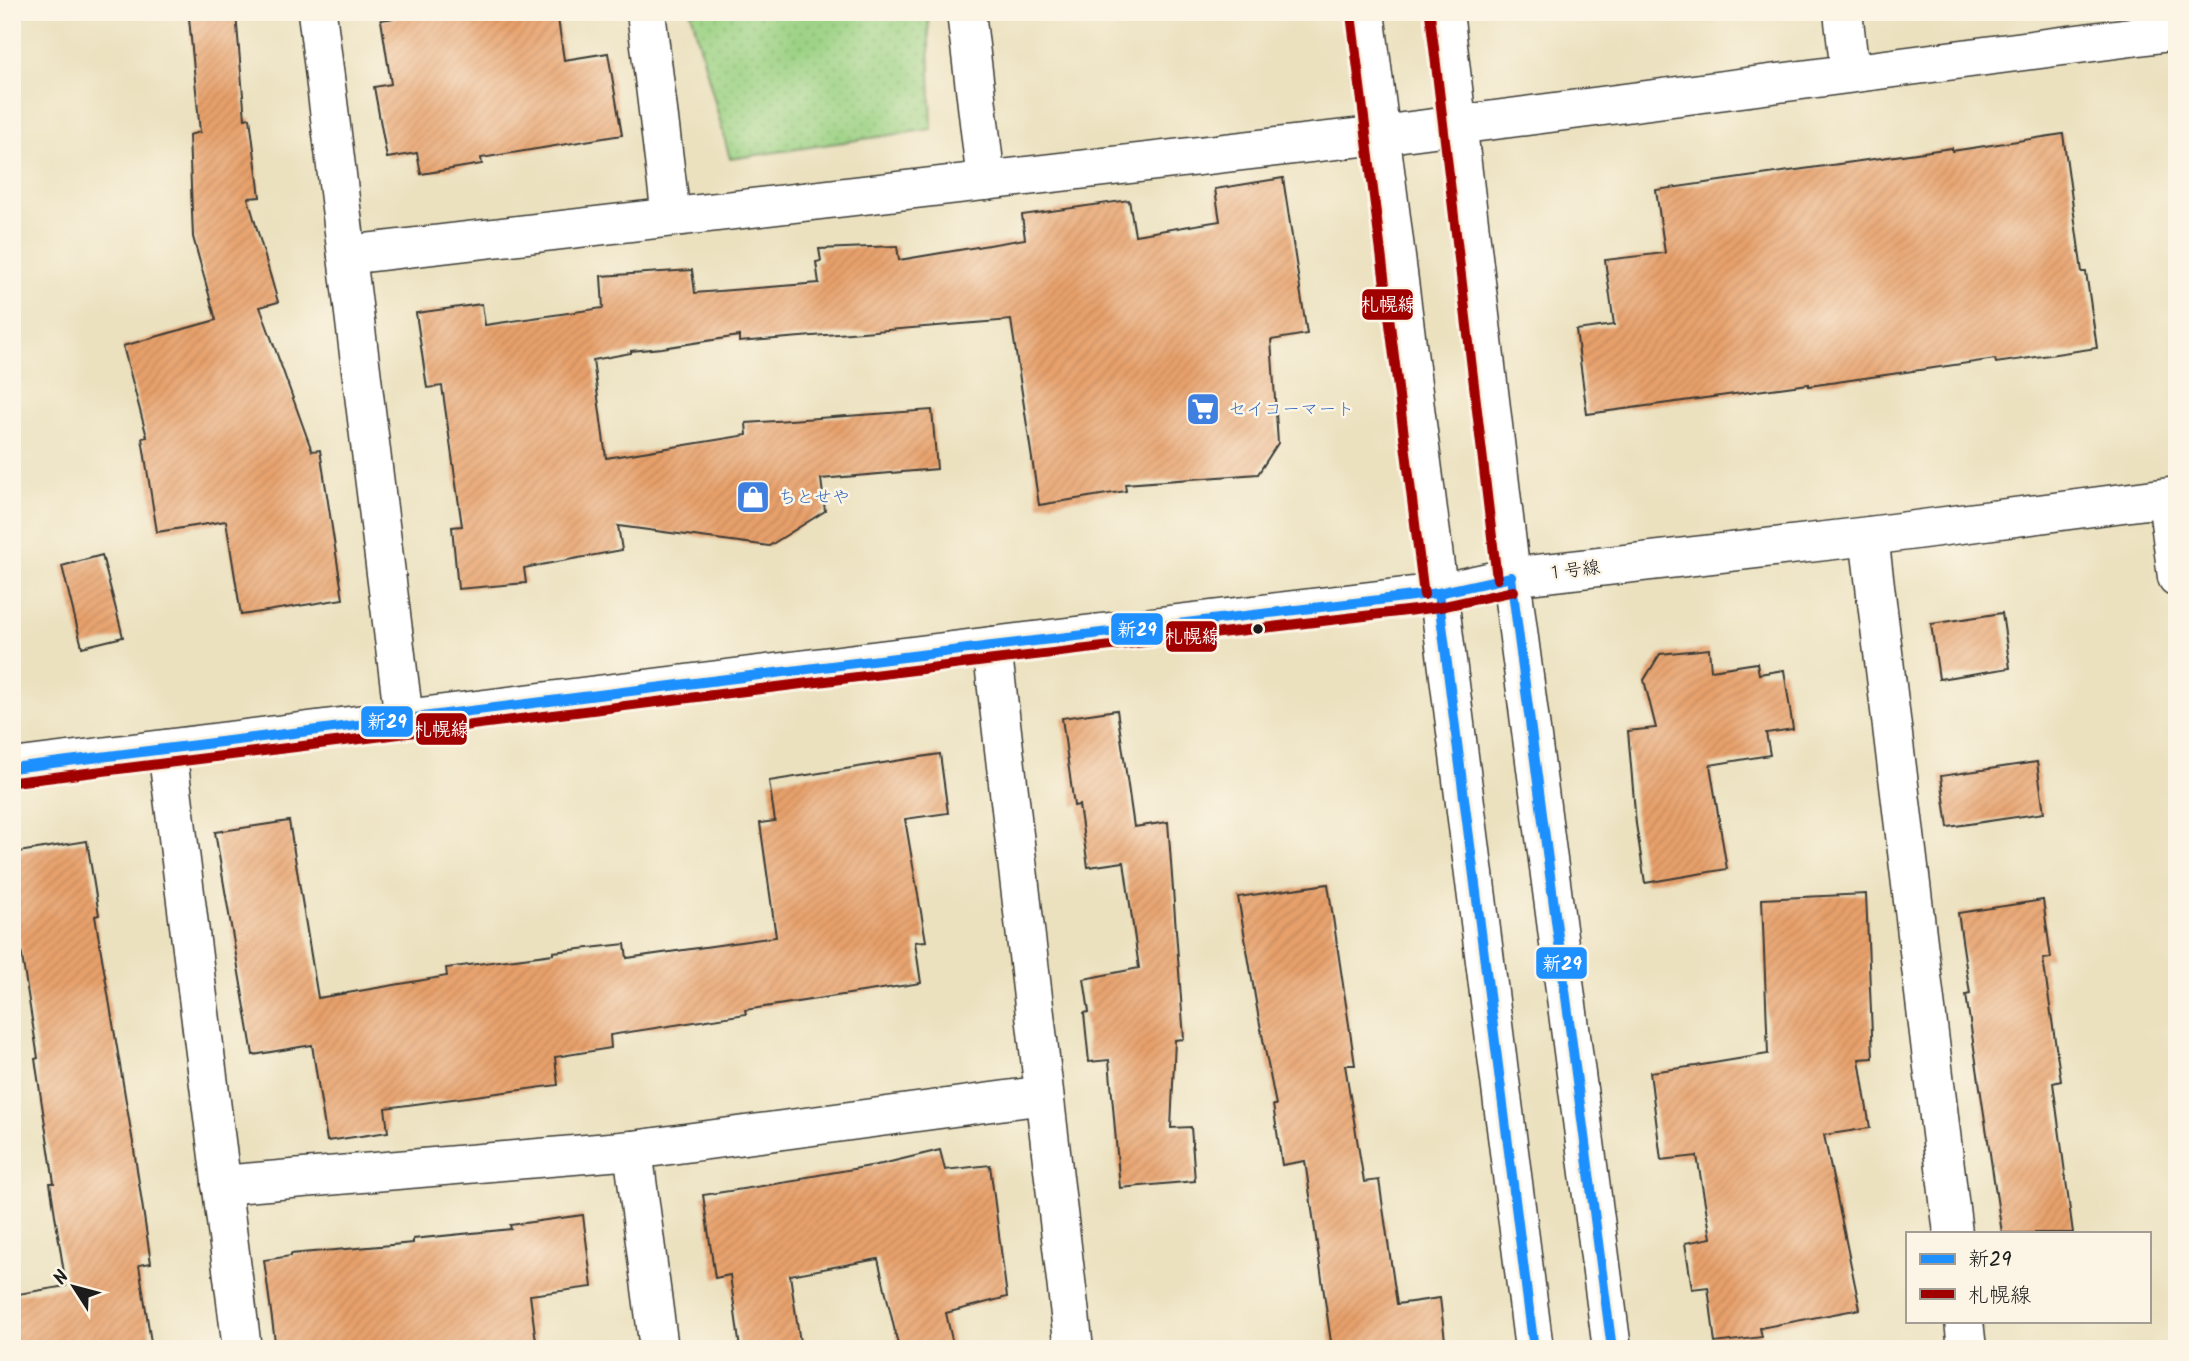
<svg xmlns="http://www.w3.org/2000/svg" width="2189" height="1361" font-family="Kalam,'Klee One',sans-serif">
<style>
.green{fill:url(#green-dots);stroke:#5c7750;stroke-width:2}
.building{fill:url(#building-hatch)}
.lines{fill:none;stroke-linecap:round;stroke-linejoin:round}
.street-casing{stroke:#3b3a34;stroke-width:41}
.secondary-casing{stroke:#3b3a34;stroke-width:41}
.primary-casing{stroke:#3b3a34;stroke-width:41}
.street{stroke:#fff;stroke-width:38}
.secondary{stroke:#fff;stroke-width:38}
.primary{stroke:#fff;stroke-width:38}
.bus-1-casing{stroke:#fcf5e5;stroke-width:16}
.bus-2-casing{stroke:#fcf5e5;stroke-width:16}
.bus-1{stroke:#1e90ff;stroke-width:10}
.bus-2{stroke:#a00000;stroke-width:10}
.bus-dot{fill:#1c1c1c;stroke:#fcf5e5;stroke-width:2.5}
.labels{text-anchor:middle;stroke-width:5;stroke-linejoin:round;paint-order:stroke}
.shop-label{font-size:18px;fill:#366cbe;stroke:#fcf5e5;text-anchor:start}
.street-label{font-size:18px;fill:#1c1c1c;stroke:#fcf5e5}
.line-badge{stroke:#fcf5e5;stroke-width:2.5}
.badge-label{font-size:19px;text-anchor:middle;font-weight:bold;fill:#fff}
</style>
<defs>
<pattern id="green-dots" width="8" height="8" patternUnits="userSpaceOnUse" patternTransform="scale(1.75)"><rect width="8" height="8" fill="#9bd284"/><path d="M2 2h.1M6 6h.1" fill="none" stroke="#85b471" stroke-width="1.8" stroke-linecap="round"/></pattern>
<pattern id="building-hatch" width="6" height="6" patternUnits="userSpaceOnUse" patternTransform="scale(1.75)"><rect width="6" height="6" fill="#e7a06b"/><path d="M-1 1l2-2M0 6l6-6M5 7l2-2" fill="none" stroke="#c6895c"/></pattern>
</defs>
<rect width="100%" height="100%" fill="#fcf5e5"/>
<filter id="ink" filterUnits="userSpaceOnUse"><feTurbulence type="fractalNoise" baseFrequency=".0143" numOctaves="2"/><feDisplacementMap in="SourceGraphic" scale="14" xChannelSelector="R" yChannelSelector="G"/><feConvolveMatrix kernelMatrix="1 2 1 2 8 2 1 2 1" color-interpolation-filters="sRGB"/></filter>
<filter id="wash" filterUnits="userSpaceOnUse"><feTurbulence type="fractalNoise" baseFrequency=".00686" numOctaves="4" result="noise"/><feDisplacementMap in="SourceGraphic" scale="28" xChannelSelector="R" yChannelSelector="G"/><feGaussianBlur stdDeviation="1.57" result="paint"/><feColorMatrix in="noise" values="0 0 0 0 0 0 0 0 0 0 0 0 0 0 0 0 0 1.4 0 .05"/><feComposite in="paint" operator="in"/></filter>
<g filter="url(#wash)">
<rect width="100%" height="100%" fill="#ebe1bf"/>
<path class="green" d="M691 12H928L932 129 730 159Z"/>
<g id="blocks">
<g class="building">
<path d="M435 12H557L564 60 608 53 622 135 481 158 482 164 421 174 417 153 387 158 374 87 391 84 381 20Z"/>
<path d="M236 14 245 119 250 118 260 197 248 198 278 302 260 307 312 451 320 450 343 599 241 615 226 521 157 532 142 438 147 437 123 346 216 320 193 237 189 135 200 132 189 18Z"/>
<path d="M2063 134 2082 272H2086L2097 348 1996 363 1995 359 1809 386V384L1587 414 1576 330 1614 325 1605 260 1665 253 1656 190 1952 148V151Z"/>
<path d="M1283 178 1307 334 1271 340 1278 443 1258 474 1125 484 1126 491 1039 505 1011 320 739 342V336L662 348 631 351V353L593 360 606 458 747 435 746 423 932 410 937 469 821 479 825 511 769 546 618 526 622 550 524 568 526 583 458 589 452 527 462 526 442 386 427 388 416 313 482 304 485 325 603 308 601 276 692 270 695 293 819 283 816 262 821 261 819 249 897 246 899 260 1025 239 1022 215 1129 200 1135 235 1220 221 1215 189Z"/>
<path d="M102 555 123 637 82 647 62 566Z"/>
<path d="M2002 613 2010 668 1939 679 1931 624Z"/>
<path d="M1709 649 1711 670 1757 663 1759 674 1784 670 1793 729 1766 733 1770 755 1710 765 1727 869 1645 883 1636 824 1628 731 1656 728 1644 680 1660 654Z"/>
<path d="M1117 710 1134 827 1168 822 1184 1039 1175 1040 1171 1128 1191 1127 1195 1181 1120 1188 1109 1060 1089 1062 1084 1013 1089 1012 1084 979 1139 968 1124 862 1088 867 1079 805 1074 806 1062 718Z"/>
<path d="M940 754 948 813 905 819 926 941 915 942 921 983 745 1010 746 1014 610 1035 611 1048 555 1057 558 1085 385 1108 388 1132 327 1141 312 1045 253 1055 215 832 289 821 318 998 447 976 446 968 553 954V952L625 944 627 958 776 937 760 823 775 821 769 781Z"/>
<path d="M2037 762 2044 813 1948 827 1941 776Z"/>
<path d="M87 841 99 915 95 916 133 1143 151 1263 139 1265 152 1349H12V1295L66 1286 50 1183H54L35 1059 38 1058 12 893V853Z"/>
<path d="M1328 884 1355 1065H1345L1364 1182 1379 1180 1397 1304 1440 1298 1446 1349H1332L1305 1161 1282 1165 1273 1105H1276L1258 1014 1238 897Z"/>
<path d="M1866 894 1873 1058 1859 1059 1870 1128 1824 1135 1860 1309 1760 1328 1762 1337 1715 1343 1708 1287 1692 1289 1685 1243 1711 1238 1697 1156 1661 1160 1650 1072 1696 1066 1768 1054 1762 899Z"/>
<path d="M2043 900 2051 958 2043 959 2061 1081 2053 1083 2073 1233H2002L1966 995 1970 994 1958 913Z"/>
<path d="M940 1150 945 1170 990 1165 1007 1297 946 1313 954 1349H899L878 1259 790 1275 801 1349H740L730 1275 715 1278 703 1195 801 1180V1178L882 1164Z"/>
<path d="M583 1215 592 1287 530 1295 537 1349H276L264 1260 291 1256V1254L413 1243V1239L511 1229 510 1225Z"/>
</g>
</g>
</g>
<g filter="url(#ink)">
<use href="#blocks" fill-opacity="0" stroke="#3b3a34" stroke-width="2"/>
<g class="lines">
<g class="street-casing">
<g id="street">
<path d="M317 12 404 720"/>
<path d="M646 12 671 217"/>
<path d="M966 12 986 181"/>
<path d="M1843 12 1850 73"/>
<path d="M347 255 1380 135 2177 31"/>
<path d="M2167 498 2177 577"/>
<path d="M1869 536 1953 1233"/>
<path d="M992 646 1074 1349"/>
<path d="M167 749 242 1349"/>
<path d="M633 1150 659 1349"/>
<path d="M221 1185 633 1150 1044 1095"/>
<path d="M1964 1321 1967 1349"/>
</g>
</g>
<g class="secondary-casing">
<path id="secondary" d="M12 768 992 646 1438 593 1511 577 1869 536 2177 496"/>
</g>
<g class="primary-casing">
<g id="primary">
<path d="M1365 12 1534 1349"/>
<path d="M1444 12 1511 577 1612 1349"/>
</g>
</g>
<use href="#street" class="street"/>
<use href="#secondary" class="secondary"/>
<use href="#primary" class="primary"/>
<g class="bus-1-casing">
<g id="bus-1">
<path d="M1511 577 1612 1349"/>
<path d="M1438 593 1534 1349"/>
<path d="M12 768 992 646 1438 593 1511 577"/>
</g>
</g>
<g class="bus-2-casing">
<g id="bus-2">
<path d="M1351 14 1424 595"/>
<path d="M1430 14 1497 579"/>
<path d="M14 782 994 660 1440 607 1514 591"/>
</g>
</g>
<use href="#bus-1" class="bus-1"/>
<use href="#bus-2" class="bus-2"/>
</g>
</g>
<defs>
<g id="supermarket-square" transform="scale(1.75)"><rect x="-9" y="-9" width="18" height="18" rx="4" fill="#3f7fe0" stroke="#fcf5e5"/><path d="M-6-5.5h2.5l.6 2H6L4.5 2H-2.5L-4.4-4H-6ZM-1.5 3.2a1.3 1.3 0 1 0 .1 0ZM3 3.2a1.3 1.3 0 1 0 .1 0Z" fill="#fff"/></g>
<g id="shop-square" transform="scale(1.75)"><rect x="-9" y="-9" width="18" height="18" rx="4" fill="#3f7fe0" stroke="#fcf5e5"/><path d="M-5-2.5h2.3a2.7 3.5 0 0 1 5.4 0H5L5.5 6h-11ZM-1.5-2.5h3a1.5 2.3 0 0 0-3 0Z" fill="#fff"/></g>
</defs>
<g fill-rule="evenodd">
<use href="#supermarket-square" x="1203" y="409"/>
<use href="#shop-square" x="753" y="497"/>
</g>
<circle class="bus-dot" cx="1258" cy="629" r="6"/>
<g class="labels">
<g class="shop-label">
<text x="1228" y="415">セイコーマート</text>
<text x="778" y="503">ちとせや</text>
</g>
<g class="street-label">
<text transform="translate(1573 570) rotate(-7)" y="6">１号線</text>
</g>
</g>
<g class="line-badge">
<rect x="1361" y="288" width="53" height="33" rx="7" fill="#a00000"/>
<rect x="1110" y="612" width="54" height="34" rx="7" fill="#1e90ff"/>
<rect x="1165" y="620" width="53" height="33" rx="7" fill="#a00000"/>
<rect x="360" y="705" width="54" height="33" rx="7" fill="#1e90ff"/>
<rect x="415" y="712" width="53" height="34" rx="7" fill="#a00000"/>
<rect x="1535" y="946" width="53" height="34" rx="7" fill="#1e90ff"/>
</g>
<g class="badge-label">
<text x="1388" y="311">札幌線</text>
<text x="1137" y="636">新29</text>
<text x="1192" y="643">札幌線</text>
<text x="387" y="728">新29</text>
<text x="441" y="736">札幌線</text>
<text x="1562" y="970">新29</text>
</g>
<rect width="2189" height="1361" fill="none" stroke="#fcf5e5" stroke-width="42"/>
<rect x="1906" y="1232" width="245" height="91" fill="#fcf5e5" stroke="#a29e95" stroke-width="2"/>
<rect x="1920" y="1254" width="35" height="10" fill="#1e90ff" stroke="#a29e95" stroke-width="2"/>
<text x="1968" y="1266" font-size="21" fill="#1c1c1c">新29</text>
<rect x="1920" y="1289" width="35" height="10" fill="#a00000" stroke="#a29e95" stroke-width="2"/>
<text x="1968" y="1302" font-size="21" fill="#1c1c1c">札幌線</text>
<g transform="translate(74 1287) rotate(306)" stroke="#fcf5e5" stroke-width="5" paint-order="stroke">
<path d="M0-5L12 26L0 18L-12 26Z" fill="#1c1c1c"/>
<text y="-10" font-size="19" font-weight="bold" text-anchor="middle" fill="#1c1c1c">N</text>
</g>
</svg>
